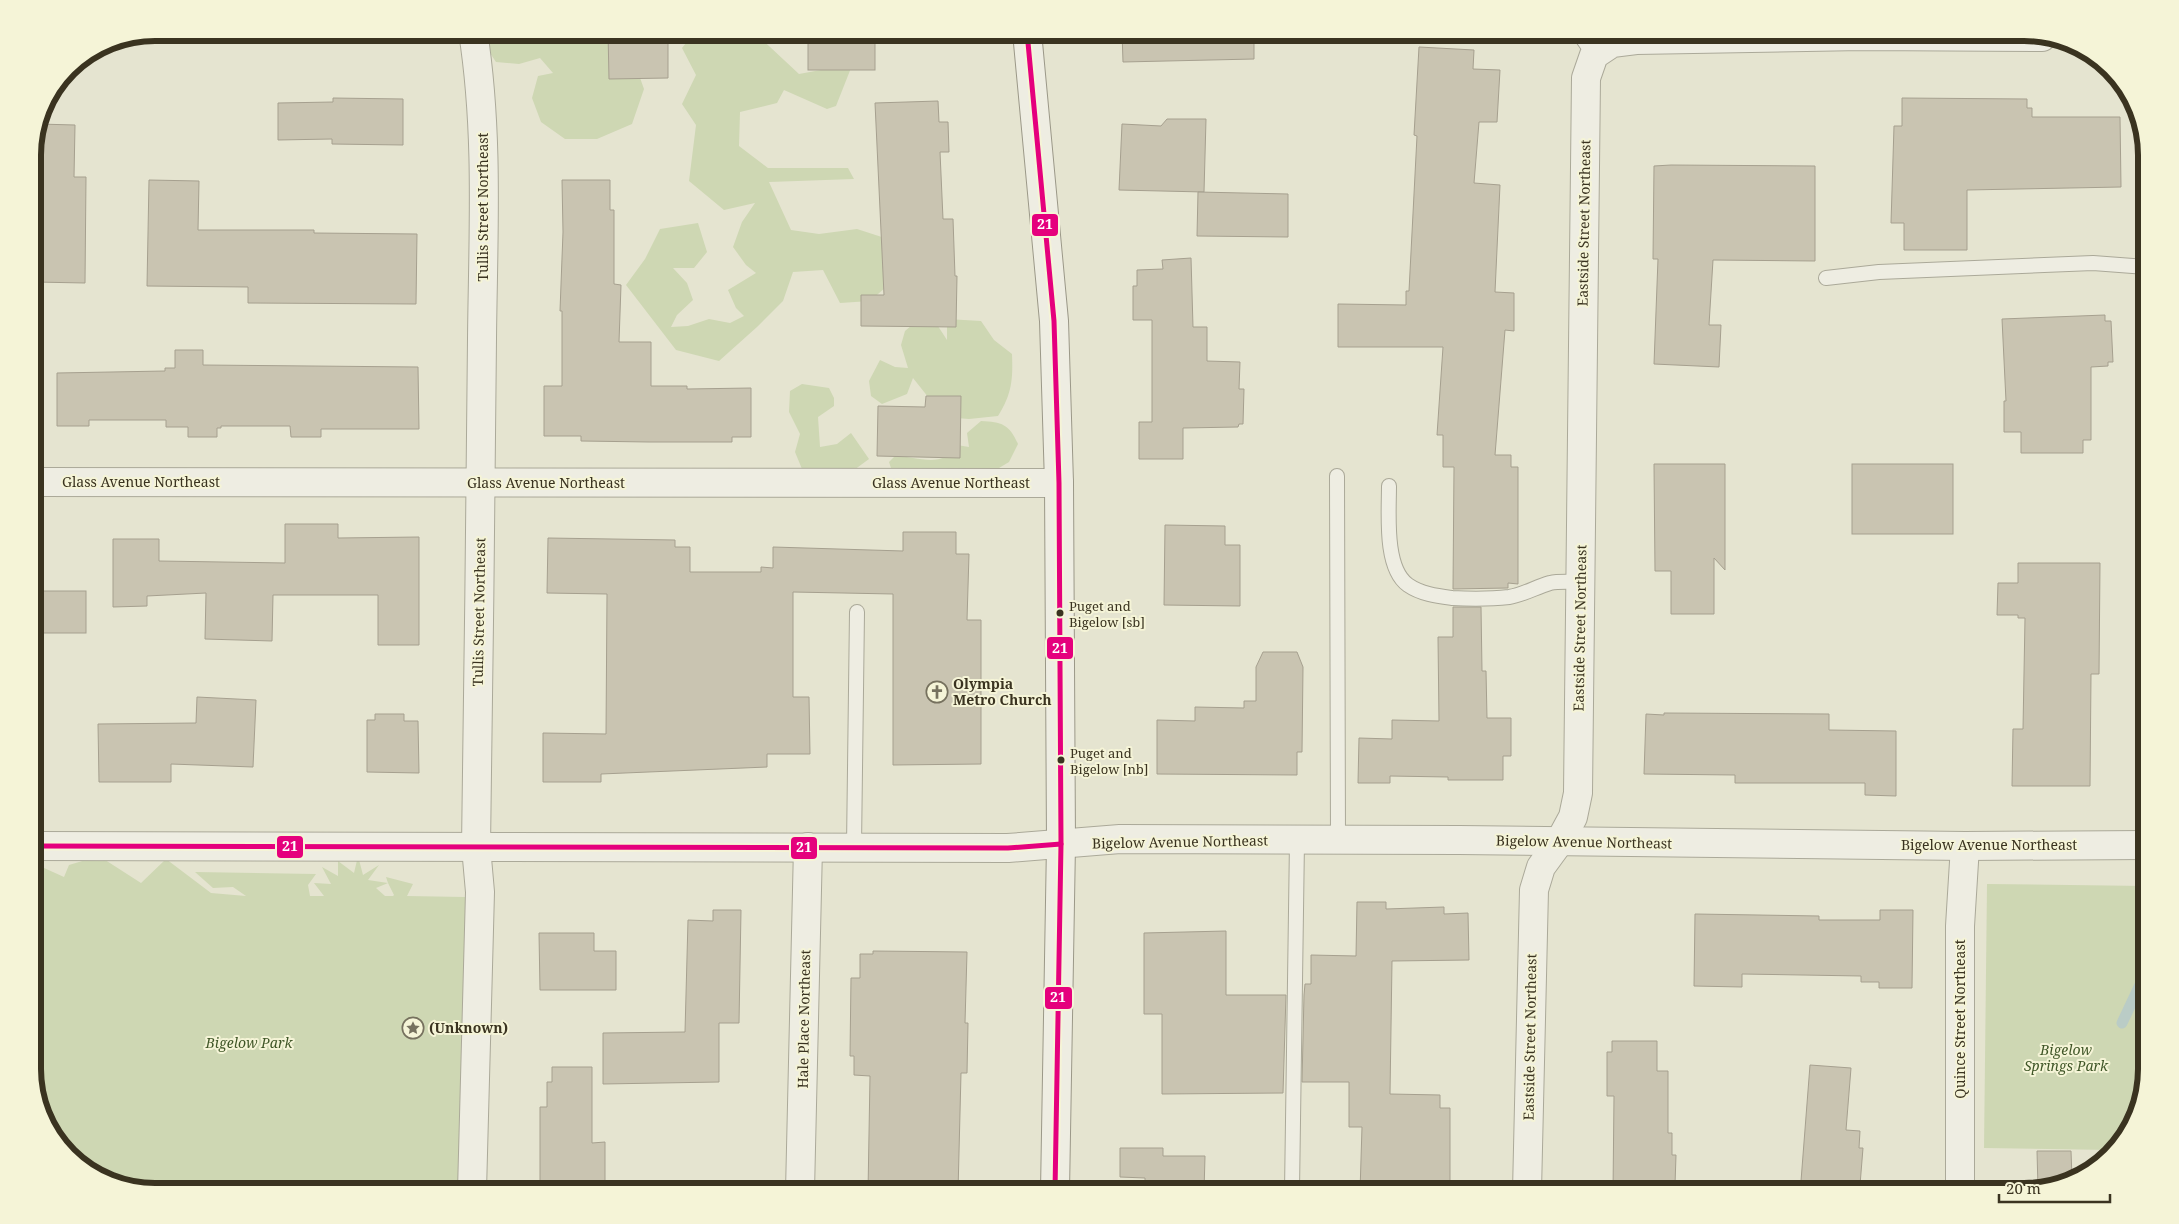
<svg xmlns="http://www.w3.org/2000/svg" width="2179" height="1224" font-family="'Noto Serif',serif">
<style>
.green{fill:#ced7b3;fill-rule:evenodd}
.lines{fill:none;stroke-linecap:round;stroke-linejoin:round}
.stream{stroke:#baccc6;stroke-width:11}
.building{fill:#c9c4b1;stroke:#a6a08f}
.lane-casing{stroke:#aba999;stroke-width:16}
.street-casing{stroke:#aba999;stroke-width:30}
.secondary-casing{stroke:#9b9888;stroke-width:30}
.lane{stroke:#eeede2;stroke-width:14}
.street{stroke:#eeede2;stroke-width:28}
.secondary{stroke:#eeede2;stroke-width:28}
.bus-1-casing{stroke:#f5f4d7;stroke-width:9}
.bus-1{stroke:#e5007d;stroke-width:5}
.bus-dot{fill:#3a3320;stroke:#f5f4d7;stroke-width:2}
.labels{text-anchor:middle;stroke-width:4;stroke-linejoin:round;paint-order:stroke}
.bus-label{font-size:13px;fill:#3a3320;stroke:#f5f4d7;text-anchor:start}
.street-label{font-size:14px;fill:#3a3320;stroke:#f5f4d7}
.poi-label{font-size:14px;font-weight:bold;fill:#3a3320;stroke:#f5f4d7;text-anchor:start}
.park-label{font-size:14px;font-style:italic;fill:#3f5627;stroke:#f5f4d7}
.rim{fill:none;stroke:#3a3320;stroke-width:6}
.line-badge{stroke:#f5f4d7;stroke-width:2}
.badge-label{font-size:14px;text-anchor:middle;font-weight:bold;fill:#fff}
</style>
<rect width="100%" height="100%" fill="#e5e4d0"/>
<g class="green">
<path d="M480 32H597L615 37 634 61 644 89 632 124 597 139H565L541 122 532 98 538 76 553 73 540 58 519 64 496 62 480 38Z"/>
<path d="M694 33H736L737 37 755 33 799 74 826 69 851 68 836 106 827 109 784 90 777 103 740 112 739 146 768 168H848L854 179 769 182 791 230 819 234 857 229 891 240 894 280 870 301 840 303 823 270 793 272 783 301 757 327 719 361 676 350 626 285 645 259 660 229 698 223 707 252 694 268H673L687 283 693 300 677 315 671 327 688 326 709 319 730 323 744 316 736 308 728 290 756 273 746 265 733 247 742 222 755 203 724 210 689 181 696 125 682 104 696 75 682 48Z"/>
<path d="M947 319 981 321 994 340 1012 354C1013 379 1012 394 998 416L969 419 944 417 913 378 907 394 882 404 871 396 869 381 880 360 895 367 908 368 901 345 905 331 918 320H934L947 340Z"/>
<path d="M802 384 829 388 834 398V406L818 417 820 447 837 444 851 433 869 459 854 470 802 469 795 452 800 434 789 412 790 391Z"/>
<path d="M981 421C1002 422 1009 424 1018 444L1009 462 984 477 902 473 891 468 889 462 895 456C917 456 943 470 957 445L969 447 967 433Z"/>
<path d="M99 856 141 883 166 859 211 893 246 896 233 887 213 888 195 872 316 874 308 885 310 896H324L314 883 331 884 322 867 338 876V861L354 873 358 856 363 875 379 865 368 880 388 883 386 877 413 884 407 896 465 897 464 1191H155L94 1175 53 1137 33 1076V863L64 877 69 865ZM388 883 394 895 393 896H385L376 888Z"/>
<path d="M1987 884 2146 886V1069L2130 1130 2110 1150 1984 1148Z"/>
</g>
<g class="lines">
<path class="stream" d="M2122 1023 2146 972"/>
</g>
<g class="building">
<path d="M608 32H668V78L609 79Z"/>
<rect x="808" y="32" width="67" height="38"/>
<path d="M1122 32H1254V59L1123 62Z"/>
<path d="M1419 47 1474 50 1473 69 1500 70 1497 122H1479L1474 183 1500 185 1495 292 1514 293V331L1505 330 1495 455H1511V467H1518V584L1508 583V588L1453 589 1454 467H1443V435H1437L1443 347H1338V304L1406 305V291H1409L1417 136 1414 135Z"/>
<path d="M333 98 403 99V145L332 144V139L278 140V103L333 102Z"/>
<path d="M1902 98 2027 99V108H2032V117H2120L2121 187 1967 190V250H1904V223H1891L1894 126H1902Z"/>
<path d="M938 101 939 122H948L949 152H940L943 219H953L955 276H957L956 327 861 326V295H884L875 103Z"/>
<path d="M1167 119H1206L1204 192 1119 190 1122 124 1161 126Z"/>
<path d="M38 124 75 125 74 177H86L85 283 35 282 37 164H33V148Z"/>
<path d="M1671 165 1815 166V261L1713 260 1709 325H1721L1719 367 1654 364 1658 259H1653L1654 166Z"/>
<path d="M149 180 199 181 198 230H314V233L417 234 416 304 248 303V287L147 286Z"/>
<path d="M562 180H610V210H614V284L621 285 619 342H651V386H687V389L751 388V437H732V442H649L581 441V436H544V386H562V311H560L563 232Z"/>
<path d="M1198 192 1288 194V237L1197 236Z"/>
<path d="M1191 258 1193 327H1207V361L1240 362 1239 389H1244L1243 424H1239L1238 427 1183 428V459H1139V422H1152V320H1133V286H1137V270L1163 269 1162 260Z"/>
<path d="M2105 315V321H2111L2113 362H2108V366L2091 367V440H2083V453H2021V432H2004V401H2006L2002 319Z"/>
<path d="M175 350H203V365L418 367 419 429H321V437H291L290 426H221V428H217V437H188V427H166V420H89V426H57V373L165 371V368H175Z"/>
<path d="M926 396H961L960 458 877 456 878 406 925 407Z"/>
<path d="M1654 464H1725V570L1714 558V614H1671V571H1655Z"/>
<rect x="1852" y="464" width="101" height="70"/>
<path d="M285 524H338V538L419 537V645H378V595H273L272 641 205 639 206 593 147 596V606L113 607V539H159V561L285 563Z"/>
<path d="M1165 525 1225 526V545H1240V606L1164 605Z"/>
<path d="M903 532H956V554H969L967 620H981V764L893 765V594L793 592V697H809L810 754H767V767L601 774V782H543V733L606 734 607 594 547 593 548 538 675 540V547H690V572H761V567L773 568V547L903 551Z"/>
<path d="M2018 563H2100L2099 674H2091L2090 786H2012L2013 729H2023L2025 618H2018V615H1997L1998 583H2018Z"/>
<rect x="43" y="591" width="43" height="42"/>
<path d="M1453 607H1481L1482 671H1486L1487 718H1511V756H1503V780H1448V777L1390 776V783H1358L1359 738 1392 739V720L1439 721 1438 637H1453Z"/>
<path d="M1263 652H1297L1303 667 1302 752H1297V775L1157 774V720L1195 721V707L1244 708V701H1256V667Z"/>
<path d="M197 697 256 700 253 767 171 764V782H99L98 724 196 723Z"/>
<path d="M1664 713 1829 714V730L1896 731V796L1865 795V783H1735V775L1644 774 1646 714 1664 715Z"/>
<path d="M375 714H404V721H418L419 773 367 772V720H375Z"/>
<path d="M1357 902H1386V909L1444 907V914L1468 913 1469 960 1392 961 1390 1094 1440 1095V1108H1450V1192H1360L1362 1127H1349V1082H1302L1304 995 1305 984H1311V955L1356 956Z"/>
<path d="M713 910H741L739 1023H719V1082L603 1084V1033L685 1032 688 920 713 921Z"/>
<path d="M1880 910H1913L1912 988H1879V982H1861V976L1742 974V987L1694 986 1695 914 1819 916V920H1880Z"/>
<path d="M1226 931V995H1286L1283 1093 1162 1094V1014H1144V933Z"/>
<path d="M539 933H594V951H616V990H540Z"/>
<path d="M873 951 967 952 965 1023H968L967 1073H961L958 1192H868L870 1076 854 1075V1056H850L851 978H860V954H873Z"/>
<path d="M1612 1041H1657V1071H1668V1133H1672V1155H1676L1675 1185H1672V1192H1613L1614 1096H1607V1052H1612Z"/>
<path d="M1810 1065 1851 1068 1846 1130 1860 1131 1859 1148H1863L1860 1185 1801 1181Z"/>
<path d="M552 1067H592V1143L605 1142V1192H540V1107H547V1082H552Z"/>
<path d="M1120 1148H1163V1156H1205L1204 1192H1145V1178L1120 1177Z"/>
<path d="M2037 1151H2071L2072 1178 2038 1188Z"/>
</g>
<g class="lines">
<g class="lane-casing">
<g id="lane">
<path d="M1578 32 1594 55"/>
<path d="M1826 278 1879 272 2093 263 2146 267"/>
<path d="M1337 476 1338 841"/>
<path d="M1389 486C1389 513 1384 568 1408 585 1421 594 1437 596 1452 598 1471 599 1491 599 1509 597 1523 595 1536 587 1550 583 1559 581 1570 582 1580 582"/>
<path d="M854 847 857 612"/>
<path d="M1292 1191 1297 841"/>
</g>
</g>
<g class="street-casing">
<g id="street">
<path d="M33 482 1059 483"/>
<path d="M33 846 1008 848 1120 839 1459 840 1965 846 2146 845"/>
<path d="M472 1191 480 892 476 847C478 678 481 508 482 339 483 237 489 134 473 32"/>
<path d="M800 1191 808 847"/>
<path d="M1527 1191 1534 890 1541 867 1560 841 1573 817 1578 793 1586 78 1594 55 1612 43 1636 40 1862 36 2042 37"/>
<path d="M1960 1191V926L1965 846"/>
</g>
</g>
<g class="secondary-casing">
<path id="secondary" d="M1027 32 1054 321 1059 483 1061 844 1055 1191"/>
</g>
<use href="#lane" class="lane"/>
<use href="#street" class="street"/>
<use href="#secondary" class="secondary"/>
<g class="bus-1-casing">
<g id="bus-1">
<path d="M1027 32 1054 321 1059 483 1061 844 1055 1191"/>
<path d="M33 846 1008 848 1061 844"/>
</g>
</g>
<use href="#bus-1" class="bus-1"/>
</g>
<defs>
<g id="church-ring" transform="scale(1.125)"><circle r="9.5" fill="#f5f4d7" stroke="#76715e" stroke-width="1.5"/><path d="M-1.2-6h2.4v3.5h3.3v2.4h-3.3V6h-2.4V-.1h-3.3v-2.4h3.3Z" fill="#76715e"/></g>
<g id="sight-ring" transform="scale(1.125)"><circle r="9.5" fill="#f5f4d7" stroke="#76715e" stroke-width="1.5"/><path d="M0-6L1.8-2.2L6-1.7L2.9 1.2L3.7 5.4L0 3.3L-3.7 5.4L-2.9 1.2L-6-1.7L-1.8-2.2Z" fill="#76715e"/></g>
</defs>
<g fill-rule="evenodd">
<use href="#church-ring" x="937" y="692"/>
<use href="#sight-ring" x="413" y="1028"/>
</g>
<g class="bus-dot">
<circle cx="1060" cy="613" r="4.5"/>
<circle cx="1061" cy="760" r="4.5"/>
</g>
<g class="labels">
<g class="bus-label">
<text x="1069" y="611">Puget and<tspan x="1069" dy="16">Bigelow [sb]</tspan></text>
<text x="1070" y="758">Puget and<tspan x="1070" dy="16">Bigelow [nb]</tspan></text>
</g>
<g class="street-label">
<text transform="translate(483 207) rotate(-90)" y="5">Tullis Street Northeast</text>
<text transform="translate(1584 223) rotate(-89)" y="5">Eastside Street Northeast</text>
<text x="141" y="487">Glass Avenue Northeast</text>
<text x="546" y="488">Glass Avenue Northeast</text>
<text x="951" y="488">Glass Avenue Northeast</text>
<text transform="translate(479 612) rotate(-89)" y="5">Tullis Street Northeast</text>
<text transform="translate(1580 628) rotate(-89)" y="5">Eastside Street Northeast</text>
<text transform="translate(1180 842) rotate(-1)" y="5">Bigelow Avenue Northeast</text>
<text transform="translate(1584 842) rotate(1)" y="5">Bigelow Avenue Northeast</text>
<text x="1989" y="850">Bigelow Avenue Northeast</text>
<text transform="translate(804 1019) rotate(-89)" y="5">Hale Place Northeast</text>
<text transform="translate(1960 1019) rotate(-90)" y="5">Quince Street Northeast</text>
<text transform="translate(1530 1037) rotate(-89)" y="5">Eastside Street Northeast</text>
</g>
<g class="poi-label">
<text x="953" y="689">Olympia<tspan x="953" dy="16">Metro Church</tspan></text>
<text x="429" y="1033">(Unknown)</text>
</g>
<g class="park-label">
<text x="249" y="1048">Bigelow Park</text>
<text x="2066" y="1055">Bigelow<tspan x="2066" dy="16">Springs Park</tspan></text>
</g>
</g>
<path d="M0 0H2179V1224H0ZM155 41H2024A114 114 0 0 1 2138 155V1069A114 114 0 0 1 2024 1183H155A114 114 0 0 1 41 1069V155A114 114 0 0 1 155 41Z" fill="#f5f4d7" fill-rule="evenodd"/>
<path class="rim" d="M155 41H2024A114 114 0 0 1 2138 155V1069A114 114 0 0 1 2024 1183H155A114 114 0 0 1 41 1069V155A114 114 0 0 1 155 41Z"/>
<g class="line-badge">
<rect x="1031" y="213" width="28" height="24" rx="5" fill="#e5007d"/>
<rect x="1046" y="636" width="28" height="24" rx="5" fill="#e5007d"/>
<rect x="276" y="835" width="28" height="24" rx="5" fill="#e5007d"/>
<rect x="790" y="836" width="28" height="24" rx="5" fill="#e5007d"/>
<rect x="1044" y="986" width="29" height="24" rx="5" fill="#e5007d"/>
</g>
<g class="badge-label">
<text x="1045" y="229">21</text>
<text x="1060" y="653">21</text>
<text x="290" y="851">21</text>
<text x="804" y="852">21</text>
<text x="1058" y="1002">21</text>
</g>
<path d="M1999 1194v8h111v-8" fill="none" stroke="#3a3320" stroke-width="2.5"/>
<text x="2006" y="1194" font-size="15" fill="#3a3320" stroke="#f5f4d7" stroke-width="4" paint-order="stroke">20 m</text>
</svg>
